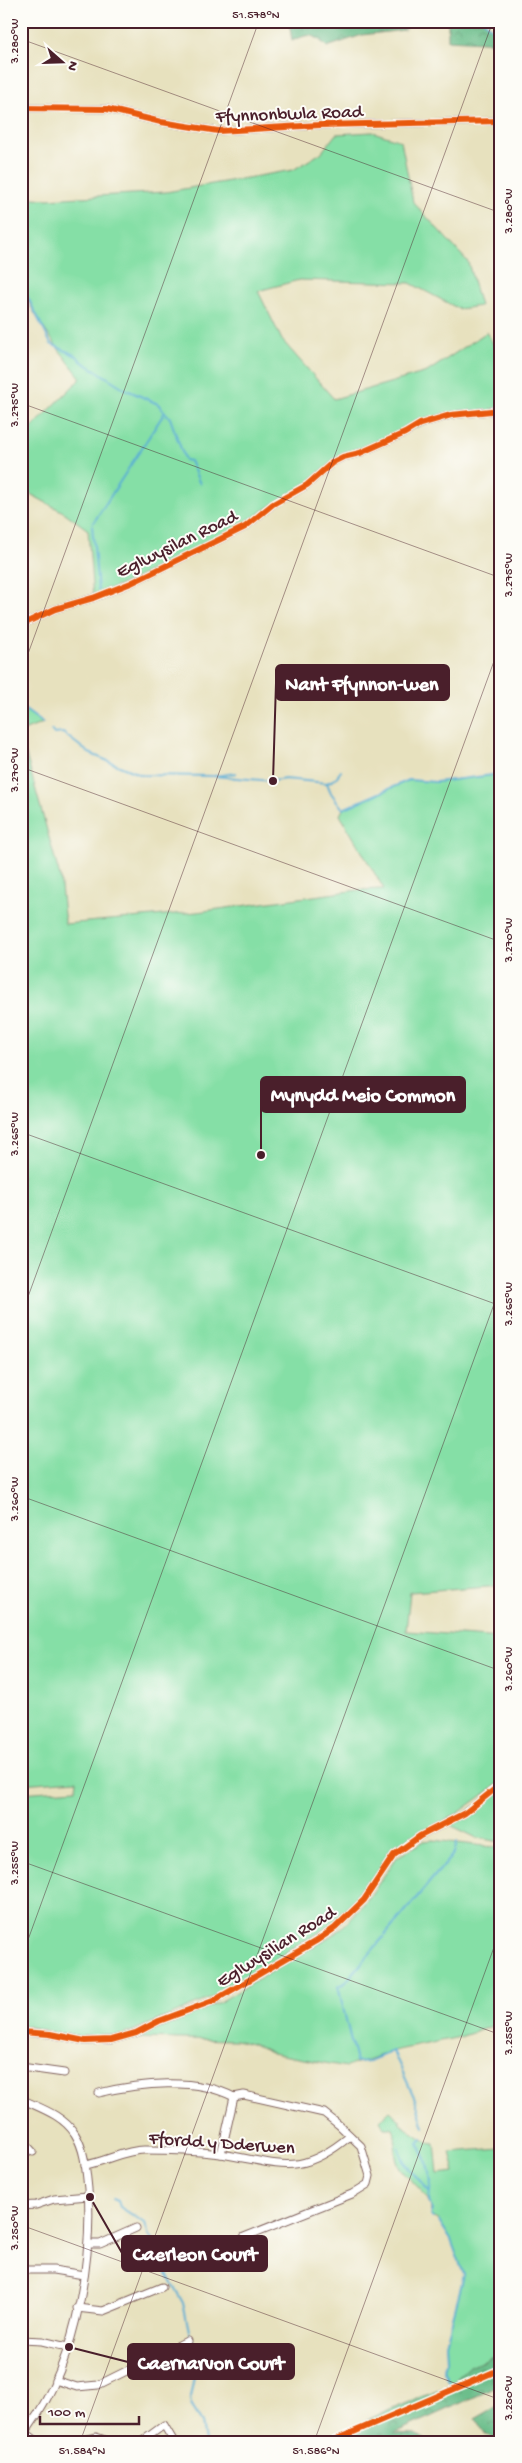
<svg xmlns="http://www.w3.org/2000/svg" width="522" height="2463" font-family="'Gochi Hand',sans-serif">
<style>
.grass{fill:#85dfa6;stroke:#687f68}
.forest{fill:url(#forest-crowns);stroke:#5b6e5b}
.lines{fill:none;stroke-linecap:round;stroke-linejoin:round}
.stream{stroke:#58add4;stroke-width:2}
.minor-casing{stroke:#81635e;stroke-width:9}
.minor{stroke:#fff;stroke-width:7}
.cycleway-casing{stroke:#fdfcf7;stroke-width:9}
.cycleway{stroke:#e8590c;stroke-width:6}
.ticks{fill:none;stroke:#4a1f2b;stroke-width:1;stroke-opacity:0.45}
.labels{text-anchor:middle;stroke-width:4;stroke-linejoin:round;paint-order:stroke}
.street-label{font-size:19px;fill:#4a1f2b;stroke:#fdfcf7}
.leader{fill:none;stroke:#4a1f2b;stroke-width:2}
.callout-dot{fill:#4a1f2b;stroke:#fdfcf7;stroke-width:2}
.callout{fill:#4a1f2b;stroke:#4a1f2b;stroke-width:2}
.callout-label{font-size:20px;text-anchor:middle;font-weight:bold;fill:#fff}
.neatline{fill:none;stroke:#4a1f2b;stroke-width:2}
.ticks-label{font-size:12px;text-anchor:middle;fill:#4a1f2b}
</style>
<defs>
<pattern id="forest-crowns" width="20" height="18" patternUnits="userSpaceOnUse" patternTransform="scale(1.25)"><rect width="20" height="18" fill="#6cbe8b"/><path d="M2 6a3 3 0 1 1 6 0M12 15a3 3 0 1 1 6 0" fill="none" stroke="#5b9a72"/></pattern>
</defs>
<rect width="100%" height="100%" fill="#fdfcf7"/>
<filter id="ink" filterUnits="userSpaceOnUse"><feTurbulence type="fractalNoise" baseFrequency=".02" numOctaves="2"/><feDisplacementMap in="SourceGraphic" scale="10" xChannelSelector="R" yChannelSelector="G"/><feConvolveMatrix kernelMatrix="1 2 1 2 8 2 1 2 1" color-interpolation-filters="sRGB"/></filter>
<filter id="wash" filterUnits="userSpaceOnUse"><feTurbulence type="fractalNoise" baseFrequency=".0096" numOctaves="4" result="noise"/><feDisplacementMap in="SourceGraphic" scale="20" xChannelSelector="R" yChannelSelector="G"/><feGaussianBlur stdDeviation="1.12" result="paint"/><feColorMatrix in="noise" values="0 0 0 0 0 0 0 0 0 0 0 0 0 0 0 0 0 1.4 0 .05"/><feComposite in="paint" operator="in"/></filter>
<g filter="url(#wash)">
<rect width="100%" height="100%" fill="#e7e1be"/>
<g class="grass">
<path d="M373 132 401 141 413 202 468 262 480 306 459 309 410 283 299 280 258 291 282 340 334 399 427 372 487 332 501 359V409L431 421 333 462 307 485 263 511 245 527 93 598 88 530 65 513 21 489V439L81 378C63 355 24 307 21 279 18 252 21 224 21 197L47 199 166 192 293 170 321 153 336 134Z"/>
<path d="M21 707 43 723 21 732Z"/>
<path d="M21 737 60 877 65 924 197 912 358 890 384 889 340 815 343 809 409 780 436 782 501 774V1585L410 1592 406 1631 501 1638V1782L457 1814 407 1842 388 1858 363 1896 338 1921 216 1996 123 2035 75 2037 21 2025V1793L76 1789 77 1780 21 1784 23 1749 21 1748Z"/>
<path d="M501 1787V1842L477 1838 452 1826 450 1824Z"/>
<path d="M433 1840 501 1848V2023L460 2037 393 2051 346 2067 272 2053 255 2045 236 2040 132 2038 220 2002 337 1932 354 1916 370 1896 397 1857 424 1841Z"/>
<path d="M390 2111 400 2120V2124L427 2142 435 2143 438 2174 455 2172 450 2152 501 2148V2353L470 2366 450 2385 443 2369 447 2362 446 2343 464 2275 451 2240 439 2221 430 2216C436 2196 408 2182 399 2166 392 2154 398 2139 393 2128H385L380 2120Z"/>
</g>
<g class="forest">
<path d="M289 21H416L404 30 362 35 327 47C313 33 310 33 292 41Z"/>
<path d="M448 21H484L501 39V43L448 40Z"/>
<path d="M501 2353V2383L490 2390 394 2433 414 2434 433 2442H311L339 2434 390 2409 442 2389 456 2380 470 2366Z"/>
<path d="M501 2404V2440H500L484 2433 475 2419Z"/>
</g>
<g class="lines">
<g class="stream">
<path d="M484 21 501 39"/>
<path d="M21 284 51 344 77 356 81 361 127 390 158 404 170 418 185 460 190 461 200 484"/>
<path d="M98 590 92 525 165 412"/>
<path d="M21 707 43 723"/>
<path d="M51 730 54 734 63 733 89 753 141 775 213 776 273 781 285 779 327 783 331 793 343 809 409 780 436 782 501 774"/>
<path d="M214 776 236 773"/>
<path d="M327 783 335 779 341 771"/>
<path d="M424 2127 415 2099 393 2051 369 2061 356 2062 338 1986 345 1983 454 1853 457 1842"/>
<path d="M422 2139 418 2143 426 2159 431 2181 429 2200 432 2210 430 2216 433 2218"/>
<path d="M399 2148 406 2165 429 2191"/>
<path d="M113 2199 118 2201 120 2207 145 2223 149 2236 156 2243 154 2247 158 2253V2258L183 2303 189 2331 195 2347 197 2362 190 2397 191 2405 202 2422 205 2442"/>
<path d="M439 2221 451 2240 464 2275 446 2343 447 2362 443 2369 451 2387"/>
</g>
</g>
</g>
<g filter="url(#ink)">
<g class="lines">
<g class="minor-casing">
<g id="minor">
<path d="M21 108 107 109 161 122 218 131 320 125 501 121"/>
<path d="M21 625 55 609 93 598 131 583 245 527 273 504 307 485 333 462 343 457 360 453 405 433 420 424 451 415 501 410"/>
<path d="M21 2032 50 2034 85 2041 111 2040 136 2033 159 2021 213 2001 316 1941 335 1928 364 1900 394 1855 420 1836 465 1813 501 1784"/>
<path d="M21 2067 64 2073"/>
<path d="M99 2093C140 2083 196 2077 234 2097"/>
<path d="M21 2099C40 2108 63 2115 75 2134 85 2150 86 2170 88 2189 93 2267 73 2376 21 2437"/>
<path d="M21 2139 33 2152"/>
<path d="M221 2154 234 2097 244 2095 324 2113 339 2125 361 2146 370 2176 368 2184 352 2194 244 2237"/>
<path d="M85 2165C105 2162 124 2150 144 2150 169 2150 196 2151 221 2154 280 2163 298 2179 350 2136"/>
<path d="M21 2206 36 2205 54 2199 88 2196"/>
<path d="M88 2244H100L136 2228"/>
<path d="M21 2270H53L84 2275"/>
<path d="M77 2308 103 2311 162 2287"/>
<path d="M21 2340 42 2341 67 2347"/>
<path d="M55 2380 77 2387 98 2385 187 2341"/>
<path d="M25 2432 38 2442"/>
<path d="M75 2442 96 2437 111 2442"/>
<path d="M141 2442 164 2425 174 2442"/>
</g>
</g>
<use href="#minor" class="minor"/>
<g class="cycleway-casing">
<g id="cycleway">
<path d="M21 108 107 109 161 122 218 131 320 125 501 121"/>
<path d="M21 625 55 609 93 598 131 583 245 527 273 504 307 485 333 462 343 457 360 453 405 433 420 424 451 415 501 410"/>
<path d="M21 2032 50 2034 85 2041 111 2040 136 2033 159 2021 213 2001 316 1941 335 1928 364 1900 394 1855 420 1836 465 1813 501 1784"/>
<path d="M330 2442 501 2369"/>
</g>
</g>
<use href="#cycleway" class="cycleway"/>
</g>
</g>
<path class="ticks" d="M21 31 25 21M21 39 501 213M21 403 501 578M21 673 259 21M21 767 501 942M21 1132 501 1306M21 1316 493 21M21 1496 501 1671M21 1861 501 2035M21 1959 501 642M21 2225 501 2400M80 2442 501 1285M314 2442 501 1928"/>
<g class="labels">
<g class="street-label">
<text transform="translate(289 112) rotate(-2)" y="7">Ffynnonbwla Road</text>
<text transform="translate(176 542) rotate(-26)" y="7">Eglwysilan Road</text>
<text transform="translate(275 1945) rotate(-32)" y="7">Eglwysilian Road</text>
<text transform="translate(222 2141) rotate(4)" y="7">Ffordd y Dderwen</text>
</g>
</g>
<path class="leader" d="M273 781L276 683M261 1155L261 1094M90 2197L122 2253M69 2347L128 2362"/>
<g class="callout-dot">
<circle cx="273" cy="781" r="5"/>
<circle cx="261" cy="1155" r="5"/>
<circle cx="90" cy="2197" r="5"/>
<circle cx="69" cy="2347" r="5"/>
</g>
<g class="callout">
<rect x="276" y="665" width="173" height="35" rx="5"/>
<rect x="261" y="1077" width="204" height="35" rx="5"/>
<rect x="122" y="2236" width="145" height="35" rx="5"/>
<rect x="128" y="2344" width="166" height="35" rx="5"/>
</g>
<g class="callout-label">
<text x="362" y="690">Nant Ffynnon-wen</text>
<text x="363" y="1101">Mynydd Meio Common</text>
<text x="195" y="2260">Caerleon Court</text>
<text x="211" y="2369">Caernarvon Court</text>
</g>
<rect width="522" height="2463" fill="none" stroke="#fdfcf7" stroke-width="55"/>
<g transform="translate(62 62) rotate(110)" stroke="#fdfcf7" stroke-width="4" paint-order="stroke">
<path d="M0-4L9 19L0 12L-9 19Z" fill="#4a1f2b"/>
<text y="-8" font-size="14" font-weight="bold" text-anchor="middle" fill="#4a1f2b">N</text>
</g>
<path d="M40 2416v8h99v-8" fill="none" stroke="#4a1f2b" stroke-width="2.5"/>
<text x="48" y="2416" font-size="15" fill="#4a1f2b" stroke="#fdfcf7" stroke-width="4" paint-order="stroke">100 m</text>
<rect x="28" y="28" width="466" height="2408" class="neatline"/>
<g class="ticks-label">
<text x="256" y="18">51.578°N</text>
<text transform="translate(14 41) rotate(-90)" y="4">3.280°W</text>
<text transform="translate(508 211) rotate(-90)" y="4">3.280°W</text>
<text transform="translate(14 405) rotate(-90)" y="4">3.275°W</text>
<text transform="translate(508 575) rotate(-90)" y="4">3.275°W</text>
<text transform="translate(14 770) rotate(-90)" y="4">3.270°W</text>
<text transform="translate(508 940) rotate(-90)" y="4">3.270°W</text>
<text transform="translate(14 1134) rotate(-90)" y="4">3.265°W</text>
<text transform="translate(508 1304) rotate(-90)" y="4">3.265°W</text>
<text transform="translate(14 1499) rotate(-90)" y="4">3.260°W</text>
<text transform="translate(508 1669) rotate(-90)" y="4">3.260°W</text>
<text transform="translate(14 1863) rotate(-90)" y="4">3.255°W</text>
<text transform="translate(508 2033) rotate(-90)" y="4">3.255°W</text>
<text transform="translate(14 2228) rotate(-90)" y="4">3.250°W</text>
<text transform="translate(508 2398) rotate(-90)" y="4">3.250°W</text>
<text x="82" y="2454">51.584°N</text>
<text x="316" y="2454">51.586°N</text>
</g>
</svg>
